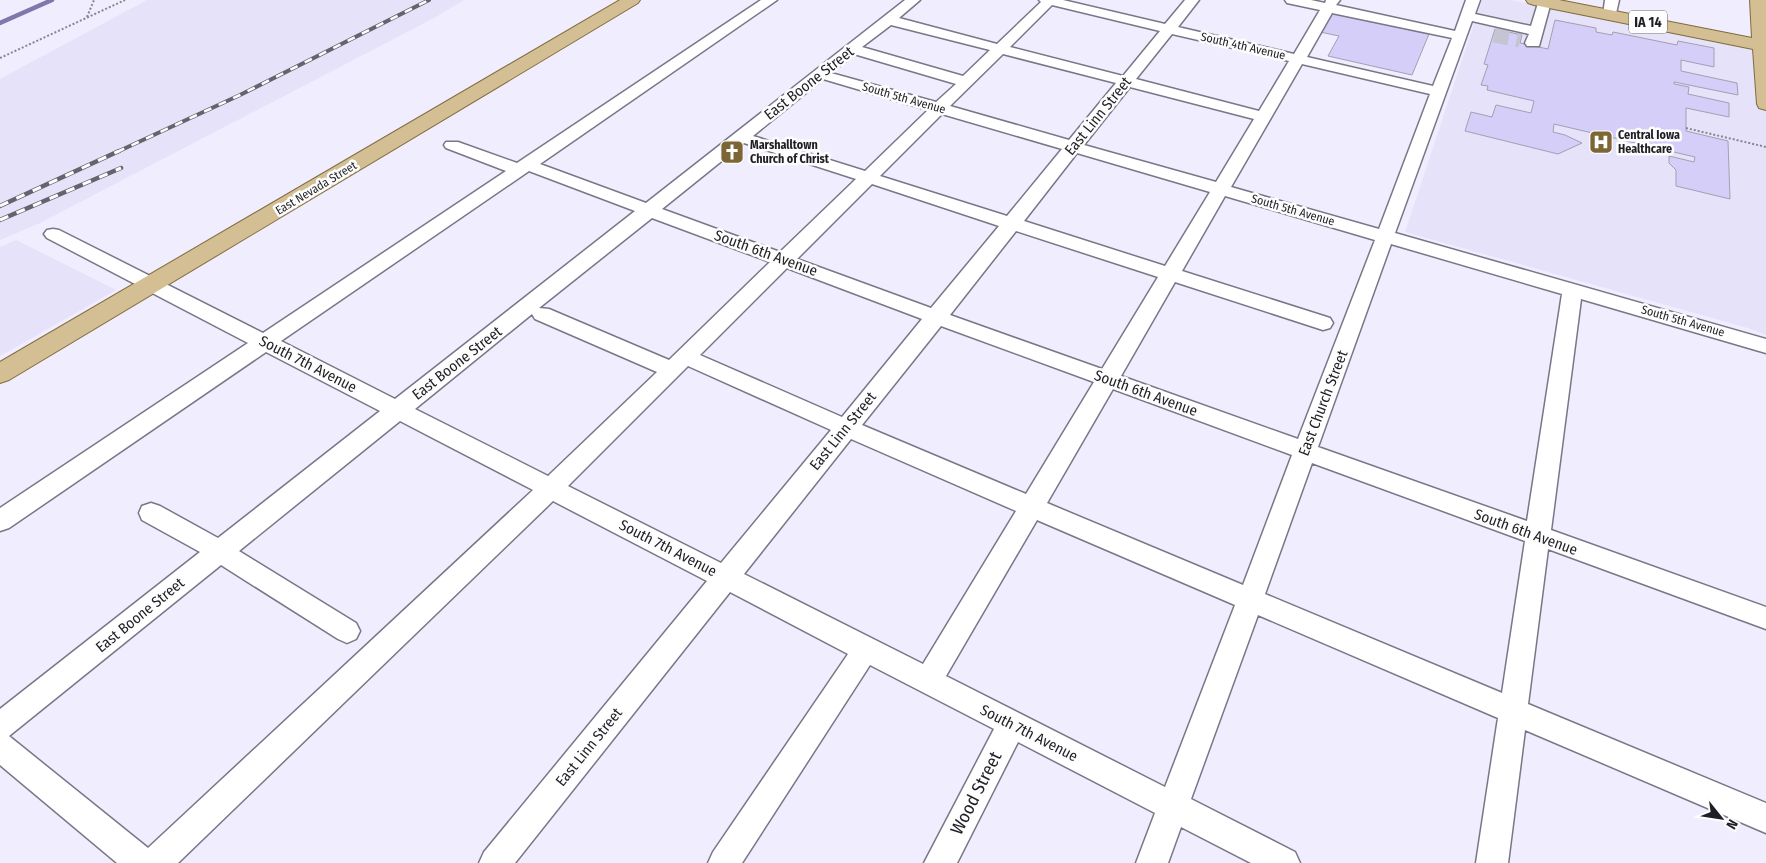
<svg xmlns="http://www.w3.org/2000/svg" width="1766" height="863" font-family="'Fira Sans Condensed',sans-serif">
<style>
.built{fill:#e5e2fa}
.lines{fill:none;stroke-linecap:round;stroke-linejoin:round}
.stream{stroke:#8078aa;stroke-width:4.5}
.building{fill:#d4cef9;stroke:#a2a0b0}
.minor-tunnel{stroke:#c5c4d2;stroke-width:15;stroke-dasharray:15 8;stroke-linecap:butt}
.minor-casing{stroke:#787786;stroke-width:3}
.major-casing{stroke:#816b3d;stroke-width:2}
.path{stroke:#878591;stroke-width:2;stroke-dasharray:2 2;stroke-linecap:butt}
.minor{fill:#fff;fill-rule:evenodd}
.major{fill:#d3bf93;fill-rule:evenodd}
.rail-far1-casing{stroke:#65636d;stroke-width:4}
.rail-casing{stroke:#65636d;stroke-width:4.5}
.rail-far1{stroke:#fdfdfd;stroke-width:2.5;stroke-dasharray:8;stroke-linecap:butt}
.rail{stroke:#fdfdfd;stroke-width:3;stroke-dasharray:9;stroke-linecap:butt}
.labels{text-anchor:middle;stroke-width:5;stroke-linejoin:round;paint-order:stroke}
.far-street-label{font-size:12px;fill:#1f1e24;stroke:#fdfdfd}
.far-poi-label{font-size:12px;font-weight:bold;fill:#1f1e24;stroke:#fdfdfd;text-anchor:start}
.shield{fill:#fdfdfd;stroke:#626165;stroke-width:1}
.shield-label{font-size:14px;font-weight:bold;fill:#1f1e24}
.street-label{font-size:15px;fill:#1f1e24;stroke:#fdfdfd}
.near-street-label{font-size:18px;fill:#1f1e24;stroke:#fdfdfd}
</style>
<rect width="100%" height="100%" fill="#efedfe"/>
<g class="built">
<path d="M147 0H464L434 18 40 223 0 240V79Z"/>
<path d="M1482 0H1511L1766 51V335L1748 328 1405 232Z"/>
<path d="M16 240 116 290 0 356V247Z"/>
</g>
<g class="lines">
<path class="stream" d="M0 23 52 0"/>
</g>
<g class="building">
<path d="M1331 13 1429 34 1412 75 1328 56 1339 36 1320 32Z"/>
<path d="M1555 20 1596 28V32L1612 35 1613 32 1677 45 1678 41 1714 48V67L1681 60V71L1737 83 1738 95 1674 82V84L1689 87 1688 94 1729 103V117L1686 108V131L1728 141 1730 199 1676 186V170L1669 163V156L1694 162 1695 157 1554 124 1553 132 1565 135 1582 143 1558 154 1465 131 1471 112 1492 117 1496 105 1531 113 1534 101 1487 90 1488 86 1481 85 1488 65 1484 64 1495 29 1522 35 1520 43 1548 49Z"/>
</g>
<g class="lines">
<path class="minor-tunnel" d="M1494 35 1520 40"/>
<g class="minor-casing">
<g id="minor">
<path d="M761 0H777L540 164 646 203 905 0H920L899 18 997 44 1041 2 1039 0H1063L1165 24 1185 0H1199L1178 27 1294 54 1320 10 1287 3 1285 0H1311L1325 3 1326 0H1340L1336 5 1455 31 1466 0H1480L1475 14 1531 26 1539 0H1549L1551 2 1539 46H1527L1525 43 1529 34 1472 21 1395 233 1766 339V353L1581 299 1551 530 1766 607V629L1548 549 1528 704 1766 803V833L1525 730 1508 863H1476L1498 718 1258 615 1191 799 1295 852 1300 863H1251L1181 827 1168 863H1136L1155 813 1018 742 957 863H924L994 729 870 665 742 863H708L713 852 848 654 730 592 515 863H479L484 852 707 581 553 501 178 863H117L0 765V709L200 552 142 520 139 513 142 506 151 503 160 506 218 538 380 411 266 352 9 528 0 531V508L248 343 47 238 44 234 47 230 53 229 59 230 263 333 506 171 446 148 444 145 446 142H458L517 163ZM1052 5 1160 31 1123 76 1010 47ZM1332 13 1452 38 1433 86 1307 57ZM891 25 990 50 963 76 862 47ZM1172 34 1289 61 1259 111 1136 79ZM854 54 956 84 936 102 831 73ZM1003 54 1116 83 1069 140 950 106ZM1302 64 1430 94 1379 229 1231 187ZM823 79 928 110 865 171 753 136ZM1130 87 1254 119 1216 182 1084 145ZM942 114 1062 149 1007 216 880 176ZM744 143 856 179 780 252 662 209ZM1077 153 1210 192 1165 266 1024 221ZM529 171 635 211 395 399 281 341ZM872 184 999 226 931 308 797 259ZM1225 196 1375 240 1298 439 1121 376 1175 282 1323 330 1330 328 1333 323 1330 318 1182 271ZM652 218 770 262 669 360 549 309 539 308ZM1016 231 1158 277 1102 369 950 315ZM1391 244 1562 294 1527 521 1318 447ZM787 268 922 319 842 417 700 355ZM532 314 535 319 657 372 548 476 415 409ZM941 326 1094 382 1026 494 862 425ZM688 366 831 430 721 563 568 486ZM1113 389 1292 455 1243 585 1047 503ZM400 421 533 490 148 848 9 736 221 565 338 639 347 643 356 639 360 631 356 623 239 551ZM851 439 1016 511 923 664 744 574ZM1312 463 1525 541 1502 693 1265 594ZM1037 520 1235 605 1165 787 946 676Z"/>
<path d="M1605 0H1619L1615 18H1605L1603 15Z"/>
</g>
</g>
<g class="major-casing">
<g id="major">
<path d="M620 0H640L638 3 9 380 0 383V362Z"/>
<path d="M1526 0H1559L1752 38 1750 0H1766V110L1759 108 1757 104 1753 49 1534 5 1528 3Z"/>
</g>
</g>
<g class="path">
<path d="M87 17 94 0"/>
<path d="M0 58 125 0"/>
<path d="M1686 128 1766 147"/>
</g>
<use href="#minor" class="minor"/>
<use href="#major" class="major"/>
<g class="rail-far1-casing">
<path id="rail-far1" d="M117 152 240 95 429 0"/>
</g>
<g class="rail-casing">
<g id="rail">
<path d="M0 206 119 151"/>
<path d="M0 220 121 168"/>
</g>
</g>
<use href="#rail-far1" class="rail-far1"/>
<use href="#rail" class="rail"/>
</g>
<defs>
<g id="hospital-square" transform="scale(1.25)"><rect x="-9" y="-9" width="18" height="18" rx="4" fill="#7c6636" stroke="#fdfdfd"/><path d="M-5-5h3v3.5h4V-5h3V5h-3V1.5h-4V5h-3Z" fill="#fff"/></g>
<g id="church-square" transform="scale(1.25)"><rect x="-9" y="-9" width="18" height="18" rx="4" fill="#7c6636" stroke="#fdfdfd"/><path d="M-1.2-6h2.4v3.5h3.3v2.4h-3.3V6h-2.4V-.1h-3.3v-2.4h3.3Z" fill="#fff"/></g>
</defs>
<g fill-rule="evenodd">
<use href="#hospital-square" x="1601" y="142"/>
<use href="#church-square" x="732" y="152"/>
</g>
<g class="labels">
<g class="far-street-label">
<text transform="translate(1243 46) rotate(13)" y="4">South 4th Avenue</text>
<text transform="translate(904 98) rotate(16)" y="4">South 5th Avenue</text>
<text transform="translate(316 188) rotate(-31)" y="4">East Nevada Street</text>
<text transform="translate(1293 210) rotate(16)" y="4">South 5th Avenue</text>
<text transform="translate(1683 321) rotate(16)" y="4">South 5th Avenue</text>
</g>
<g class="far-poi-label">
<text x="1618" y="139">Central Iowa<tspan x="1618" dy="14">Healthcare</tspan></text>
<text x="750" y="149">Marshalltown<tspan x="750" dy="14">Church of Christ</tspan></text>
</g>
<rect class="shield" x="1629" y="10.5" width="38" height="23" rx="4"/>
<g class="shield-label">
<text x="1648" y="27">IA 14</text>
</g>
<g class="street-label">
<text transform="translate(809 83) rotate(-38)" y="5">East Boone Street</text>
<text transform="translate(1098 116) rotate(-51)" y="5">East Linn Street</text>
<text transform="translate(766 253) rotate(20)" y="5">South 6th Avenue</text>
<text transform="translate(457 363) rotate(-38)" y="5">East Boone Street</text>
<text transform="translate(308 364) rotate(27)" y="5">South 7th Avenue</text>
<text transform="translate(1146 393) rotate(20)" y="5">South 6th Avenue</text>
<text transform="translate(1323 403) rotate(-69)" y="5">East Church Street</text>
<text transform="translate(843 431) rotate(-51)" y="5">East Linn Street</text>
<text transform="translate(1526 532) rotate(20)" y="5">South 6th Avenue</text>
<text transform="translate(668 548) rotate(27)" y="5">South 7th Avenue</text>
<text transform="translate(140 615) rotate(-39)" y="5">East Boone Street</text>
<text transform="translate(1029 733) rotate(27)" y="5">South 7th Avenue</text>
<text transform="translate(589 747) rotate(-51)" y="5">East Linn Street</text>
</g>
<g class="near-street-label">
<text transform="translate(976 793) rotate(-63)" y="6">Wood Street</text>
</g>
</g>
<g transform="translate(1721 818) rotate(120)" stroke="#fdfdfd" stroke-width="4" paint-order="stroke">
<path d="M0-4L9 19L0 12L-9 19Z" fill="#1f1e24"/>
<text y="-8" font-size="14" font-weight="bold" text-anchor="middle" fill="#1f1e24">N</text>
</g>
</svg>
